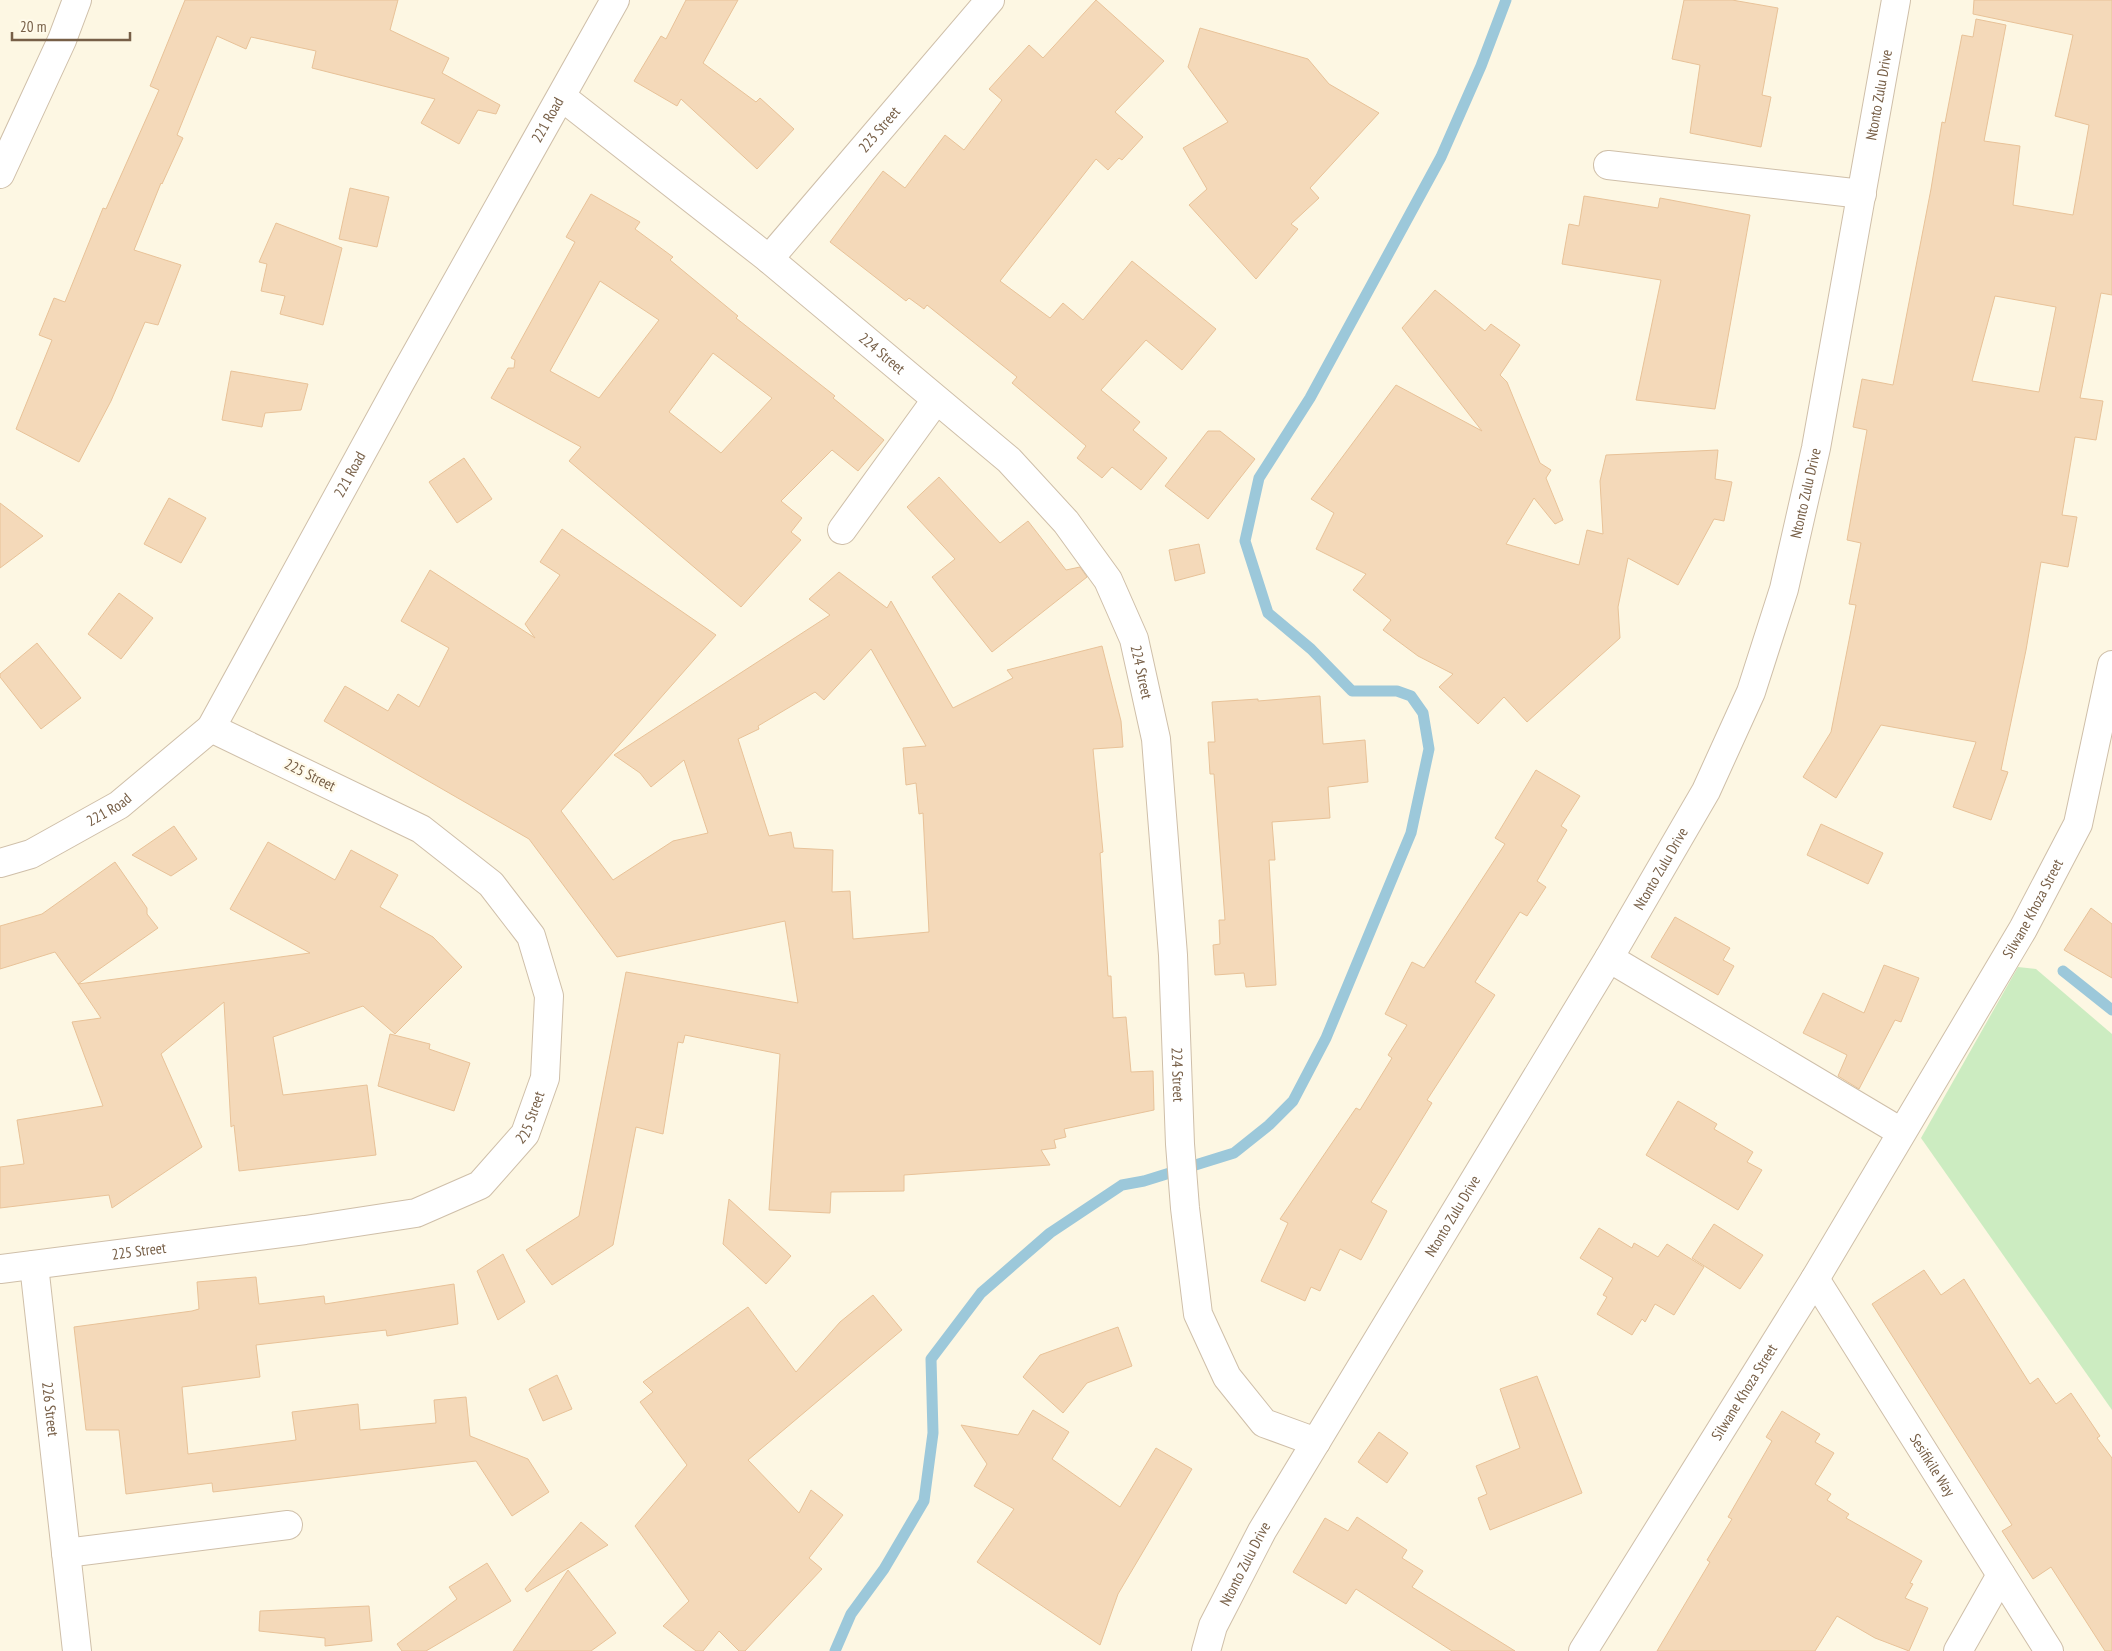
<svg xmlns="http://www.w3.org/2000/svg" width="2112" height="1651" font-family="'PT Sans Narrow',sans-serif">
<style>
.green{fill:#ccecc1}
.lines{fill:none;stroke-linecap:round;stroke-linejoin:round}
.stream{stroke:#9cc8da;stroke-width:11}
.building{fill:#f4d9b9;stroke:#e8c298;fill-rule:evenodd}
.minor-casing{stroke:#cfbfa9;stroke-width:30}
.minor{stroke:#fff;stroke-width:28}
.labels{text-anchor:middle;stroke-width:4.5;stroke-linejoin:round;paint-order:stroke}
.street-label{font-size:15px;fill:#775f47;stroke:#fffaea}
</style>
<rect width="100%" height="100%" fill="#fdf7e3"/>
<path class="green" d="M2018 967 2036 969 2112 1034V1410L1921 1138Z"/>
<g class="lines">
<g class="stream">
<path d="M2063 971 2112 1010"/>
<path d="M835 1651 851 1614 884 1569 924 1501 933 1433 931 1359 981 1293 1050 1233 1122 1185 1144 1181 1234 1153 1269 1125 1293 1101 1326 1038 1411 833 1429 749 1423 713 1411 696 1397 691H1352L1311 649 1268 613 1245 541 1259 478 1310 398 1441 157 1481 66 1506 0"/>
</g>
</g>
<g class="building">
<path d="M185 0H398L390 30 449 58 442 73 500 105 496 114 478 110 459 144 421 123 435 99 312 68 316 51 251 37 246 49 217 36 177 135 183 138 162 184 161 183 134 250 181 265 158 325 145 322 111 401 79 462 16 429 52 340 39 335 54 298 65 302 103 208 106 209 159 90 150 86Z"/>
<path d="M686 0H738L703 63 756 102 760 98 794 129 757 169 681 99 677 106 634 81 661 36 666 39Z"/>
<path d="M1096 0 1164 61 1115 112 1143 137 1122 160 1119 158 1108 170 1096 159 1000 281 1050 318 1063 303 1083 320 1132 261 1216 329 1182 370 1146 340 1101 390 1140 422 1133 430 1167 458 1141 490 1112 467 1102 478 1077 458 1086 446 1012 383 1017 377 927 305 924 309 909 298 906 301 830 242 883 171 905 188 945 135 964 150 1002 100 989 89 1029 45 1043 58Z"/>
<path d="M1684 0H1732L1778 8 1762 95 1771 97 1761 147 1690 133 1700 65 1672 59Z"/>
<path d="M1974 0H2112V295L2101 293 2080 398 2103 401 2096 440 2075 437 2062 515 2077 517 2068 567 2041 562 2026 650 2001 770 2008 772 1991 820 1953 807 1976 742 1881 725 1836 798 1803 777 1831 732 1856 605 1849 604 1861 543 1847 540 1867 430 1853 427 1862 379 1893 385 1931 189 1942 122 1945 123 1962 35 1973 37 1976 19 2006 25 1984 141 2020 146 2013 205 2073 215 2089 125 2055 116 2073 35 1973 14ZM1995 296 2056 307 2039 392 1972 381Z"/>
<path d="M1200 28 1308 59 1329 84 1379 113 1310 188 1319 198 1291 224 1298 229 1256 279 1189 205 1207 189 1183 148 1228 122 1188 67Z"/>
<path d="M350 188 389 197 377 247 339 239Z"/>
<path d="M591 194 640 222 635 229 673 257 670 260 738 316 736 318 835 396 833 398 884 440 858 471 832 450 781 501 802 518 791 532 801 540 741 607 569 461 581 447 491 398 508 368H514L515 360 511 358 575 242 566 237ZM600 281 659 320 599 398 550 371ZM713 353 772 398 721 453 669 412Z"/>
<path d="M1584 196 1658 208 1660 198 1750 215 1715 409 1636 400 1661 280 1562 264 1569 224 1579 226Z"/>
<path d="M276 223 342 248 323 325 280 314 285 296 261 291 267 264 259 262Z"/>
<path d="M1435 290 1485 331 1491 324 1520 345 1500 375 1507 382 1540 463 1551 470 1546 478 1563 520 1555 524 1534 498 1506 544 1579 565 1587 530 1603 534 1600 481 1606 455 1718 450 1715 479 1732 482 1724 521 1714 519 1678 585 1628 558 1618 607 1620 638 1527 722 1504 697 1478 724 1439 687 1453 674 1418 656 1383 630 1391 620 1353 590 1366 574 1316 549 1334 513 1311 499 1396 385 1482 431 1402 328Z"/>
<path d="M231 371 308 384 301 410 265 413 262 427 222 420Z"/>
<path d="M1208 431H1220L1255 459 1208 519 1165 486Z"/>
<path d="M464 458 492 499 457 523 429 482Z"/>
<path d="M939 477 1000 543 1028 521 1066 570 1080 567 1087 577 992 652 932 577 955 559 907 507Z"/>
<path d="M169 498 206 518 181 563 144 544Z"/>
<path d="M0 503 43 536 0 568Z"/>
<path d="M562 529 716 635 561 811 613 880 673 841 708 833 684 760 651 787 640 773 614 755 830 615 809 599 839 572 887 608 891 601 953 708 1013 678 1007 670 1102 646 1121 721 1123 747 1093 749 1103 852 1100 853 1108 976H1111L1113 1018 1126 1017 1131 1072 1153 1071 1154 1110 1064 1129 1066 1137 1054 1140 1056 1148 1041 1150 1050 1165 904 1175V1191L831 1192 830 1213 769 1210 780 1054 685 1035 683 1043 678 1042 663 1134 636 1127 613 1245 552 1285 526 1250 579 1216 626 972 798 1003 785 921 617 957 529 839 324 721 345 686 388 711 398 694 419 707 449 648 401 621 430 570 535 638 525 624 560 575 540 562ZM871 649 926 746 903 748 906 785 916 783 919 814 923 813 929 932 853 939 850 891 832 892 833 850 794 848 791 832 769 836 738 739 759 729 758 726 815 692 824 700Z"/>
<path d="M1199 544 1205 573 1175 581 1169 550Z"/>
<path d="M119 593 153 618 121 659 88 634Z"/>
<path d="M37 643 81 698 41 729 0 677V674Z"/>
<path d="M1320 696 1323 744 1365 740 1368 782 1328 787 1330 818 1272 822 1275 860H1269L1276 985 1246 987 1244 973 1215 975 1213 945 1220 944 1219 920H1225L1214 774H1210L1208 742H1215L1212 702 1258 699V701Z"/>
<path d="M1536 770 1580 796 1561 826 1567 830 1537 881 1546 887 1527 916 1520 912 1475 982 1495 995 1427 1100 1432 1103 1371 1202 1387 1211 1361 1260 1340 1249 1320 1291 1311 1287 1305 1301 1261 1281 1288 1223 1280 1219 1356 1108 1360 1110 1392 1058 1388 1055 1407 1025 1385 1014 1412 962 1424 968 1505 844 1495 838Z"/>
<path d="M1821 824 1883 853 1868 884 1807 855Z"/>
<path d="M174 826 197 859 171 876 132 855Z"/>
<path d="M268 842 335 880 351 850 398 875 380 907 433 937 462 967 395 1034 363 1006 273 1037 283 1095 367 1085 376 1155 239 1171 234 1125 231 1127 224 1002 161 1054 202 1147 112 1208 109 1195 0 1208V1167L24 1164 17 1120 103 1106 72 1022 101 1018 78 984 310 953 230 909Z"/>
<path d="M115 862 147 908V914L158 928 78 984 55 952 0 969V926L42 914Z"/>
<path d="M2091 908 2112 924V978L2064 950Z"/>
<path d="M1675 917 1730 948 1723 960 1734 966 1718 995 1651 957Z"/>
<path d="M1884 965 1919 978 1901 1022 1895 1020 1859 1089 1838 1076 1847 1055 1803 1033 1823 993 1864 1013Z"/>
<path d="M390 1034 430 1044 429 1049 470 1063 454 1111 378 1086Z"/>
<path d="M1678 1101 1717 1124 1714 1129 1753 1152 1747 1162 1762 1170 1738 1210 1646 1155Z"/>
<path d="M729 1199 791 1256 766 1284 723 1244Z"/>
<path d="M1714 1224 1763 1255 1740 1289 1692 1258Z"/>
<path d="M1599 1228 1632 1248 1634 1243 1658 1257 1667 1244 1704 1267 1674 1315 1655 1304 1645 1322 1642 1319 1632 1335 1597 1314 1607 1297 1603 1295 1613 1278 1580 1258Z"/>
<path d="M503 1254 525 1302 498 1320 477 1271Z"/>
<path d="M1924 1270 1941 1295 1964 1279 2030 1384 2038 1378 2056 1404 2071 1393 2100 1436 2097 1438 2112 1458V1651H2105L2051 1567 2033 1579 2002 1531 2012 1525 1872 1304Z"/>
<path d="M256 1277 259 1304 324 1296 325 1304 454 1284 458 1324 387 1336 386 1330 256 1345 260 1377 182 1387 188 1454 296 1440 292 1412 358 1404 360 1430 436 1423 434 1400 466 1397 470 1436 528 1459 549 1492 512 1516 476 1461 213 1492 212 1483 126 1494 119 1430H86L74 1327 192 1311 199 1309 197 1282Z"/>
<path d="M873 1295 902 1330 748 1460 799 1513 811 1490 843 1515 809 1558 822 1569 745 1651H739L719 1631 703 1651H696L663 1626 689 1601 635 1526 687 1465 640 1402 653 1392 643 1382 748 1307 796 1372 840 1322Z"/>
<path d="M1118 1327 1132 1366 1087 1383 1063 1413 1023 1377 1040 1355Z"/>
<path d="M557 1375 572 1409 543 1421 529 1389Z"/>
<path d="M1537 1376 1582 1493 1490 1530 1478 1498 1487 1494 1476 1466 1520 1448 1500 1389Z"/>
<path d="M1033 1410 1069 1432 1052 1459 1120 1507 1156 1448 1192 1469 1118 1594 1100 1645 977 1562 1014 1509 974 1486 987 1464 961 1425 1018 1435Z"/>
<path d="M1782 1411 1820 1434 1815 1442 1834 1453 1815 1484 1831 1494 1827 1500 1849 1514 1846 1518 1922 1561 1910 1583 1913 1584 1905 1598 1928 1608 1909 1651 1875 1638 1837 1616 1815 1651H1657L1710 1562 1707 1560 1732 1519 1728 1517 1772 1441 1766 1437Z"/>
<path d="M1379 1432 1408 1453 1387 1483 1358 1462Z"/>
<path d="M1357 1517 1407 1550 1402 1558 1423 1571 1412 1587 1515 1651H1452L1356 1589 1346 1604 1293 1572 1325 1518 1348 1531Z"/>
<path d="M581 1522 608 1545 527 1592 525 1589Z"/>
<path d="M487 1563 511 1601 426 1651H402L397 1644 457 1599 449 1587Z"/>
<path d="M568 1570 616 1633 591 1651H513Z"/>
<path d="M369 1606 372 1641 325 1646V1638L259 1631 260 1611Z"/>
</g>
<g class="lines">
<g class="minor-casing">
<g id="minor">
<path id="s1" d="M562 97 769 259 1009 460 1066 522 1108 580 1134 639 1156 739 1173 955 1180 1144 1185 1208 1198 1314 1227 1377 1264 1423 1316 1442"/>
<path d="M1608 165 1862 194"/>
<path d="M0 174 62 40 77 0"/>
<path id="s2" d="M769 259 990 0"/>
<path d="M842 530 936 400"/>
<path id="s3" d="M0 863 31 854 119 805 211 728 401 381 615 0"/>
<path d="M1609 958 1901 1132"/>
<path id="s4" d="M34 1265 77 1651"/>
<path id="s5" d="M0 1269 305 1230 416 1213 480 1185 525 1134 545 1078 549 996 531 936 491 884 421 829 211 728"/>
<path id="s6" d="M1815 1279 2049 1651"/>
<path d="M66 1553 288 1525"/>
<path id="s7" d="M1206 1651 1213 1626 1262 1531 1609 958 1706 791 1751 692 1784 589 1816 448 1896 0"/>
<path id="s8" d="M1583 1651 1815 1279 2023 929 2078 824 2112 665"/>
<path d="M1958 1651 2001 1575"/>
</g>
</g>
<use href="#minor" class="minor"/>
</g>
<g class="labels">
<g class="street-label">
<text dy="5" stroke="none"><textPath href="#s7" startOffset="1716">Ntonto Zulu Drive</textPath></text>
<text dy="5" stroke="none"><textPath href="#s3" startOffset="948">221 Road</textPath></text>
<text dy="5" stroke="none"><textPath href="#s2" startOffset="170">223 Street</textPath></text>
<text dy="5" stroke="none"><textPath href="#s1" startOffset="410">224 Street</textPath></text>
<text dy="5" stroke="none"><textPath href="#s3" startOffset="542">221 Road</textPath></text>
<text dy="5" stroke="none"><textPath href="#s7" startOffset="1311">Ntonto Zulu Drive</textPath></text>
<text dy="5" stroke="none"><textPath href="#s1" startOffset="830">224 Street</textPath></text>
<text transform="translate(310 775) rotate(26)" y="5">225 Street</text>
<text dy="5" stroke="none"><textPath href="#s3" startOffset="122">221 Road</textPath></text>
<text dy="5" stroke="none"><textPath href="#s7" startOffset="906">Ntonto Zulu Drive</textPath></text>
<text dy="5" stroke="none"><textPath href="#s8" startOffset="868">Silwane Khoza Street</textPath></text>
<text dy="5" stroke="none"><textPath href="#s1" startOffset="1235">224 Street</textPath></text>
<text dy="5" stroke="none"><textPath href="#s5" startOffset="575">225 Street</textPath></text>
<text dy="5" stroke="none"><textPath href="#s7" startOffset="501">Ntonto Zulu Drive</textPath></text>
<text dy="5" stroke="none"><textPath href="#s5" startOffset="140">225 Street</textPath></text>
<text dy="5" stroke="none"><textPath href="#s8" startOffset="305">Silwane Khoza Street</textPath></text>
<text dy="5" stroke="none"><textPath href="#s4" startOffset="145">226 Street</textPath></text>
<text dy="5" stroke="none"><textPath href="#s6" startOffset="220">Sesifikile Way</textPath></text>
<text dy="5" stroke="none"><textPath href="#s7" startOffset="96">Ntonto Zulu Drive</textPath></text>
</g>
</g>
<path d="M12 32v8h118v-8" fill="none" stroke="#775f47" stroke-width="2.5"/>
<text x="20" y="32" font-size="15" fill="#775f47" stroke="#fffaea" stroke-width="4" paint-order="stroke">20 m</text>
</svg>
